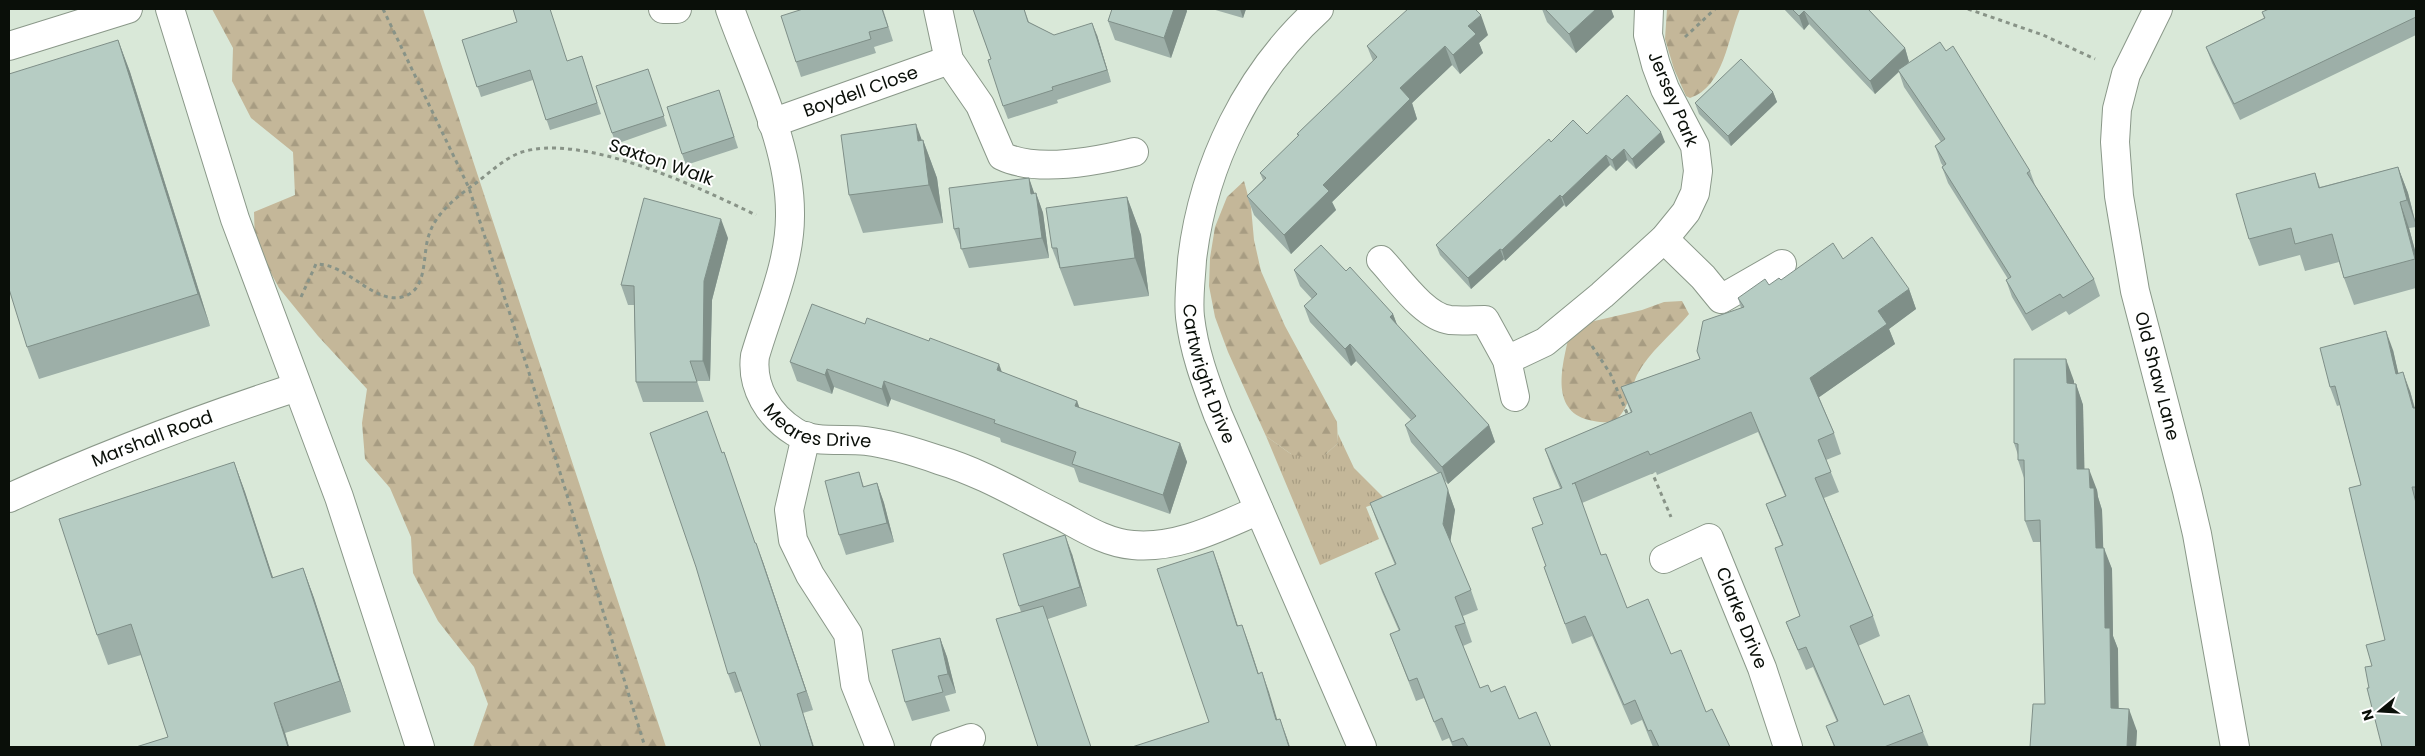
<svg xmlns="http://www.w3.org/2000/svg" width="2425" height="756" font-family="Poppins,sans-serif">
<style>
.grass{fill:url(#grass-tufts)}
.forest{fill:url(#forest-firs)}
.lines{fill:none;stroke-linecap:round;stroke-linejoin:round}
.minor-casing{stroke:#8a9889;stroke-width:30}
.path{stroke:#889387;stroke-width:3;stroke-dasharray:4 4;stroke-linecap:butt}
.minor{stroke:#fff;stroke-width:28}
.wall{fill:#9dafa8}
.shaded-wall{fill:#7f8f88}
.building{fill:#b6ccc3;stroke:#7f8f88}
.labels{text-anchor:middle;stroke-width:4;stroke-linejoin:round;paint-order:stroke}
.street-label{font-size:18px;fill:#0a0f09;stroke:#fff}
</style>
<defs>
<pattern id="grass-tufts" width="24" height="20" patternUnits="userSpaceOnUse" patternTransform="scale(1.25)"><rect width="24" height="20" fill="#c4b799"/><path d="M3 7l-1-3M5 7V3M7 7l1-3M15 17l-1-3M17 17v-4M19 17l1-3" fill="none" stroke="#a79c82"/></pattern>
<pattern id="forest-firs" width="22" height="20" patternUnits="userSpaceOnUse" patternTransform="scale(1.25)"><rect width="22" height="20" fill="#c4b799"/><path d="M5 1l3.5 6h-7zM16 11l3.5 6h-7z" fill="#a79c82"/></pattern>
</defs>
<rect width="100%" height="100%" fill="#d9e8d8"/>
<path class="grass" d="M1338 434 1354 468 1386 500 1366 507 1379 539 1320 565 1266 436 1291 454H1326L1338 443Z"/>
<g class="forest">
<path d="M212 9H423L666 747H473L488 704 474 667 438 621 413 573 411 537 390 488 365 459 362 423 367 389 318 336 279 288 255 244 254 212 295 195 293 152 251 118 232 81 233 48Z"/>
<path d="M1667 9H1740C1728 37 1724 87 1690 98L1686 96 1674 69 1665 39Z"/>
<path d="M1244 181 1251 207 1254 240 1261 271 1285 326 1337 422 1338 443 1326 454 1312 459 1291 454 1266 436 1228 352 1215 317 1209 286 1210 258 1215 227 1227 197Z"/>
<path d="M1682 301 1689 314C1672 334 1649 352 1637 375 1631 388 1628 412 1615 420 1607 424 1597 422 1589 420 1549 410 1563 364 1569 335L1590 322 1642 310 1664 302Z"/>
</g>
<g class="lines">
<g class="minor-casing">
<g id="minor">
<path d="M170 9 235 219 339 497 420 747"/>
<path d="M663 9H677"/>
<path id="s1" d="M730 9C753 74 791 146 790 216 790 264 768 311 755 356 751 387 769 416 795 432 814 444 844 438 866 441 890 444 916 452 939 460 983 473 1022 497 1063 517 1085 529 1107 543 1133 545 1178 549 1219 527 1259 510"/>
<path d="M938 9 949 60 980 105 1002 156C1037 173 1098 161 1134 152"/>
<path id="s2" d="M1319 9C1248 73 1203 165 1192 260 1191 279 1188 299 1190 317 1194 352 1206 383 1218 415L1362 747"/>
<path id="s3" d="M2158 9 2126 74 2117 109 2115 142 2119 196 2135 291 2187 491 2197 534 2235 747"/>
<path d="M9 46 128 9"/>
<path id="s4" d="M772 123 949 60"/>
<path d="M1664 239 1703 277 1721 299 1782 264"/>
<path d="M1381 260C1398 278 1424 317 1450 320 1462 321 1474 320 1485 320L1507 360 1515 397"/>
<path d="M1507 360 1545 342 1602 295 1664 239 1686 212 1695 193 1698 171 1695 146 1665 89 1656 65 1648 35 1649 9"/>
<path d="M806 436 789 510 793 540 810 575 848 634 855 684 880 747"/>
<path id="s5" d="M9 498C103 455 199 419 297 387"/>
<path id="s6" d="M1664 559 1709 538 1762 668 1788 747"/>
<path d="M945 747 971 738"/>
</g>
</g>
<g class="path">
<path d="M383 9 469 188 532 382 645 747"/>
<path d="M1968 9 2043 35 2095 59"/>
<path d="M1685 37 1715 9"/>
<path d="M301 297 316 264C348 264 373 304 402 297 430 290 421 253 430 232 437 212 459 195 476 183 490 172 503 160 519 153 581 131 700 188 756 215"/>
<path d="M1592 346 1610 373 1629 418"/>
<path d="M1651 470 1671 517"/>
</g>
<use href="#minor" class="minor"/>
</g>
<g class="wall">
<path d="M803 9H883L893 41 874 47 876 53 801 77 796 62Z"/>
<path d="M973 9H1024L1029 22 1054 35H1097L1111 82 1057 100 1058 103 1008 119 1003 106 991 59Z"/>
<path d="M1112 9H1186L1187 11 1171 58 1115 40 1108 21Z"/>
<path d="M1212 9H1246L1243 18Z"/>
<path d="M1542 9H1611L1614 17 1576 53 1547 22Z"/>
<path d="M1784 9H1868L1905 48 1909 62 1906 65 1946 51 2030 171 2035 185 2094 279 2100 296 2069 315 2066 311 2032 331 2012 297 2006 280 2008 279 1948 183 1942 167 1943 166 1941 163 1935 146 1941 142 1904 87 1899 72 1875 94 1809 24 1804 30Z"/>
<path d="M2416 9V35L2240 120 2212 63 2206 47 2264 18 2262 12Z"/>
<path d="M1488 35 1479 43 1483 53 1460 74 1452 65 1412 103 1417 119 1332 202 1336 210 1291 254 1254 215 1247 196 1263 180 1260 173 1298 136 1297 134 1373 61 1367 46Z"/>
<path d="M118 40 130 72 210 326 39 379 27 347Z"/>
<path d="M462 40 568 61 582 56 601 114 550 130 533 80 481 97Z"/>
<path d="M648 69 667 126 616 144 612 133Z"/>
<path d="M719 90 738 148 686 165 682 154Z"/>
<path d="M1773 92 1777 102 1731 146 1699 114 1695 103Z"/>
<path d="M1587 134 1665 142 1636 169 1627 160 1616 171 1610 165 1566 207 1564 205 1505 261 1504 259 1471 289 1440 255 1436 245 1551 142Z"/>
<path d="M922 140H923L937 178 943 223 863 233 849 195Z"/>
<path d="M2398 167 2408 193 2416 224V227L2409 228 2416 254V288L2354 305 2344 278 2339 262 2305 271 2300 255 2259 266 2249 239 2315 173 2320 187Z"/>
<path d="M1029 178 1034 194 1036 193 1043 213 1049 258 969 268 954 229Z"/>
<path d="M1127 197 1141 235 1149 296 1074 306 1052 248Z"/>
<path d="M728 238 712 300 710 381H697L704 402H643L636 382 634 305H628L621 285Z"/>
<path d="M1843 259 1909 289 1916 309 1889 329 1895 344 1819 397 1834 433 1841 454 1826 460 1839 492 1824 498 1873 616 1880 636 1858 646 1884 705 1923 732 1929 747H1834L1826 726 1837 722 1813 667 1806 670 1794 642 1786 622 1800 616 1782 545 1766 504 1785 496 1758 432 1657 475 1656 472 1582 503 1601 555 1627 608 1671 654 1706 712 1730 747H1653L1642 720 1631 725 1592 636 1572 644 1544 567 1546 566 1543 525 1560 488 1552 469 1545 449 1631 413 1621 387 1700 359 1741 308 1738 298 1781 280Z"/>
<path d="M1294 270 1346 271 1393 314 1397 325 1489 425 1495 442 1448 484 1444 480 1455 510 1450 542 1471 590 1478 610 1463 616 1472 642 1463 646 1480 688 1491 692 1519 719 1551 747H1453L1449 738 1442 741 1424 698 1416 701 1390 634 1399 631 1382 592 1375 573 1395 565 1377 522 1370 503 1438 473 1411 442 1405 425 1411 420 1356 361 1351 366 1310 322 1304 306 1312 299 1300 286Z"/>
<path d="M865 324 929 341 1002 372 1077 401 1079 408 1180 443 1187 462 1170 514 1079 482 1074 468 1001 442 1000 438 891 399 888 407 834 387 832 394 797 381 790 362Z"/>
<path d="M2393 350 2398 373 2410 391 2415 408H2416V747L2369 688 2372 666 2385 640 2361 485 2340 405 2337 406 2330 387Z"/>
<path d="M2074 381V384H2076L2083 405 2084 469 2097 490 2098 497 2102 510 2103 548 2112 569 2113 636 2118 649V709L2137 731 2136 747H2030L2045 704 2041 542H2033L2025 521 2024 478 2018 460V455L2014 443Z"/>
<path d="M724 452 755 543 763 562 813 710 803 713 742 691 735 693 728 674 722 453Z"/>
<path d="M234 462 245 492 273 578 303 568 314 598 351 712 285 733 289 747H136L168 737 141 655 108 665 97 635Z"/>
<path d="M859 472 864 487 877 483 884 503 894 542 846 555 839 535Z"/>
<path d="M1072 554 1087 606 1048 619 1021 612 1019 606Z"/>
<path d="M940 638 947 657 956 693 945 696 950 711 912 721 905 702Z"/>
</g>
<g class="shaded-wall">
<path d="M1174 9H1186L1187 11 1171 58 1164 38Z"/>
<path d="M1240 9H1246L1243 18Z"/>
<path d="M1596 9H1611L1614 17 1576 53 1569 34Z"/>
<path d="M1804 11 1809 24 1804 30 1799 16Z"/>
<path d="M1481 15 1488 35 1479 43 1483 53 1460 74 1453 55 1468 26Z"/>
<path d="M1092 23 1097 35 1111 82 1107 70Z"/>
<path d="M118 40 130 72 210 326 198 294Z"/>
<path d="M1445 46 1452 65 1412 103 1417 119 1332 202 1336 210 1291 254 1284 235 1400 88Z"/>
<path d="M1905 48 1909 62 1875 94 1870 81Z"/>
<path d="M1773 92 1777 102 1731 146 1728 136Z"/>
<path d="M916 124 924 146 923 140 937 178 943 223 929 185 918 141Z"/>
<path d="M1661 132 1665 142 1636 169 1632 159Z"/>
<path d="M1624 149 1627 160 1616 171 1612 160Z"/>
<path d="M1606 155 1610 165 1566 207 1562 197Z"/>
<path d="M2398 167 2408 193 2416 225 2407 200Z"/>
<path d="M1029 178 1036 198 1031 194Z"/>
<path d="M1036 193 1043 213 1049 258 1042 238Z"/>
<path d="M1560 195 1564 205 1505 261 1502 250Z"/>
<path d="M1127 197 1141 235 1149 296 1135 258Z"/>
<path d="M2400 202 2409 228 2416 254V262Z"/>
<path d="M721 219 728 238 712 300 710 381 703 361 704 281Z"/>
<path d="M1500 249 1504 259 1471 289 1468 278Z"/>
<path d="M1909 289 1916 309 1889 329 1895 344 1818 398 1810 378 1878 311Z"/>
<path d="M1393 314 1399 330 1390 317Z"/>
<path d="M2386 331 2393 350 2403 393 2396 374Z"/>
<path d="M1350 344 1356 361 1351 366 1345 349Z"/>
<path d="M2066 359 2074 381V405L2067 383Z"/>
<path d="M999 364 1006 383 997 370Z"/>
<path d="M827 369 834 387 832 394 825 375Z"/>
<path d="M2403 372 2410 391 2416 414 2413 408Z"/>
<path d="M884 381 891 399 888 407 882 389Z"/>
<path d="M2076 384 2083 405 2085 491 2077 469Z"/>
<path d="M1077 401 1084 420 1075 406Z"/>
<path d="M1489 425 1495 442 1448 484 1442 467Z"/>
<path d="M1180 443 1187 462 1170 514 1163 495Z"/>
<path d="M234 462 245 492 283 608 272 578Z"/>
<path d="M2089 469 2097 490 2098 497 2102 510 2104 570 2096 548 2090 488Z"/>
<path d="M877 483 884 503 894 542 887 523Z"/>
<path d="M1448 490 1455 510 1450 544 1443 524Z"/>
<path d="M1065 535 1072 554 1087 606 1080 587Z"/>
<path d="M756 543 763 562 813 710 806 691Z"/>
<path d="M2104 548 2112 569 2113 636 2118 649 2119 730 2111 708 2105 628Z"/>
<path d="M1213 551 1220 570 1244 645 1237 626Z"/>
<path d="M303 568 314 598 351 712 340 681Z"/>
<path d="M1242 625 1249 644 1265 693 1258 674Z"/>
<path d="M940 638 947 657 956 693 948 674Z"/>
<path d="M1262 672 1269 692 1283 739 1276 720Z"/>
<path d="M797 694 803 713 814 747H813Z"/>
<path d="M274 703 285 733 289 747H288Z"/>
<path d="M2129 709 2137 731 2136 747H2127Z"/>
<path d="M1280 719 1287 738 1290 747H1289Z"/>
</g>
<g class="building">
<path d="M513 9H550L567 61 582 56 597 103 546 120 530 70 477 87 462 40 517 22Z"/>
<path d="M803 9H882L888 27 869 32 871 39 796 62 781 16Z"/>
<path d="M973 9H1024L1028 22 1054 35 1092 23 1107 70 1052 87 1053 90 1003 106 988 60 991 59Z"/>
<path d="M1112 9H1174L1164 38 1108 21Z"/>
<path d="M1408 9H1475L1481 15 1468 26 1476 34 1453 55 1445 46 1400 88 1410 99 1323 185 1329 191 1284 235 1247 196 1266 178 1260 173 1299 135 1297 134 1377 57 1367 46Z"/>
<path d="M1545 9H1596L1569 34Z"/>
<path d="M1792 9H1868L1905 48 1870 81 1804 11 1799 16Z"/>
<path d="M2269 9H2416V17L2234 104 2206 47 2265 18 2262 12Z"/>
<path d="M118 40 198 294 27 347 9 289V74Z"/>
<path d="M1940 42 1946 51 1953 46 2030 171 2027 173 2094 279 2063 298 2060 294 2026 314 2006 280 2011 277 1942 167 1946 164 1935 146 1945 139 1898 70Z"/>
<path d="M1741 59 1773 92 1728 136 1695 103Z"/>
<path d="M648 69 664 116 612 133 596 86Z"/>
<path d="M719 90 734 137 682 154 667 107Z"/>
<path d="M1627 95 1661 132 1632 159 1624 149 1612 160 1606 155 1562 197 1560 195 1502 250 1500 249 1468 278 1436 245 1549 139 1551 142 1573 120 1587 134Z"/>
<path d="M916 124 918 141 923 140 929 185 849 195 841 135Z"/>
<path d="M2398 167 2407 200 2400 202 2415 259 2344 278 2332 234 2295 244 2291 228 2249 239 2236 194 2315 173 2319 188Z"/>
<path d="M1029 178 1031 194 1036 193 1042 238 961 249 959 228 954 229 949 188Z"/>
<path d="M1127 197 1135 258 1060 268 1057 248H1052L1046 208Z"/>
<path d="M644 198 721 219 704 281 703 361H690L697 382H636L634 286 621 285Z"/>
<path d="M1872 237 1909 289 1878 311 1887 324 1810 378 1834 433 1818 440 1831 472 1815 478 1873 616 1850 626 1884 705 1909 695 1923 732 1884 747H1835L1826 726 1838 721 1806 647 1798 650 1786 622 1800 616 1775 548 1783 545 1766 504 1786 496 1751 412 1650 455 1648 451 1572 484 1575 483 1601 555 1606 554 1627 608 1648 599 1671 654 1681 650 1706 712 1712 709 1730 747H1659L1651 730 1648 731 1635 700 1624 705 1585 616 1565 624 1544 567 1546 566 1532 528 1543 524 1533 498 1562 488 1545 449 1632 412 1621 387 1700 359 1697 351 1703 321 1744 307 1738 298 1765 279 1769 285 1779 278 1781 280 1833 243 1843 259Z"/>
<path d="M1321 245 1346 271 1350 267 1393 314 1390 317 1489 425 1442 467 1405 425 1416 416 1350 344 1345 349 1304 306 1317 294 1294 270Z"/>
<path d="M812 304 865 324 867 318 929 341 930 338 999 364 997 370 1077 401 1075 406 1180 443 1163 495 1072 464 1076 452 994 423 995 420 884 381 882 389 827 369 825 375 790 362Z"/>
<path d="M2386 331 2396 374 2403 372 2413 408H2416V487H2412L2416 503V747H2382L2367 688H2369L2365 667 2372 666 2366 645 2385 640 2349 488 2361 485 2335 386 2330 387 2320 348Z"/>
<path d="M2014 359H2066L2067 383 2076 384 2077 469H2089L2090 488H2094L2096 548H2104L2105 628H2110L2111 708 2129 709 2127 747H2030L2033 704H2045L2040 520 2025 521 2024 460H2018V444L2014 443Z"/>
<path d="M707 411 722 453 724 452 755 543H756L806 691 797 694 813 747H761L735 672 728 674 696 567 650 433Z"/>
<path d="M234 462 272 578 303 568 340 681 274 703 288 747H136L168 737 131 624 97 635 59 519Z"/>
<path d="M859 472 863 487 877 483 887 523 839 535 825 481Z"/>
<path d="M1441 472 1448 490 1443 524 1471 590 1455 597 1465 623 1455 626 1480 688 1488 685 1491 692 1505 686 1519 719 1536 712 1551 747H1468L1463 738 1452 742 1442 718 1434 722 1417 678 1409 681 1390 634 1400 630 1375 573 1396 564 1370 503Z"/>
<path d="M1065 535 1080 587 1019 606 1003 554Z"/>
<path d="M1213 551 1237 626 1242 625 1258 674 1262 672 1276 720 1280 719 1289 747H1132L1209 722 1157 569Z"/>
<path d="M1043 606 1091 747H1038L996 619Z"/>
<path d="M940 638 948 674 938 676 943 692 905 702 892 650Z"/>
</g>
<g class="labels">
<g class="street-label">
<text dy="6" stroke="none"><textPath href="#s4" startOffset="94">Boydell Close</textPath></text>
<text transform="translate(1673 99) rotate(67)" y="6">Jersey Park</text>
<text transform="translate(661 162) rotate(19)" y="6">Saxton Walk</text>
<text dy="6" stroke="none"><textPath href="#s2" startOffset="404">Cartwright Drive</textPath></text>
<text dy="6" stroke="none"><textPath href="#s3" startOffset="380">Old Shaw Lane</textPath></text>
<text dy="6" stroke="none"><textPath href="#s1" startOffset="472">Meares Drive</textPath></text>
<text dy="6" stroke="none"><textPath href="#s5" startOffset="155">Marshall Road</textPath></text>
<text dy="6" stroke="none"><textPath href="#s6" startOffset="136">Clarke Drive</textPath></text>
</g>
</g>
<rect width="2425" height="756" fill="none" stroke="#0a0f09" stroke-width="20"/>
<g transform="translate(2380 711) rotate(252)" stroke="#ffffff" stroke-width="4" paint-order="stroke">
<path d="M0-4L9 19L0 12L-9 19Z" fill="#0a0f09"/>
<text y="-8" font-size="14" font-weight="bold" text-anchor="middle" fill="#0a0f09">N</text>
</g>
</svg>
